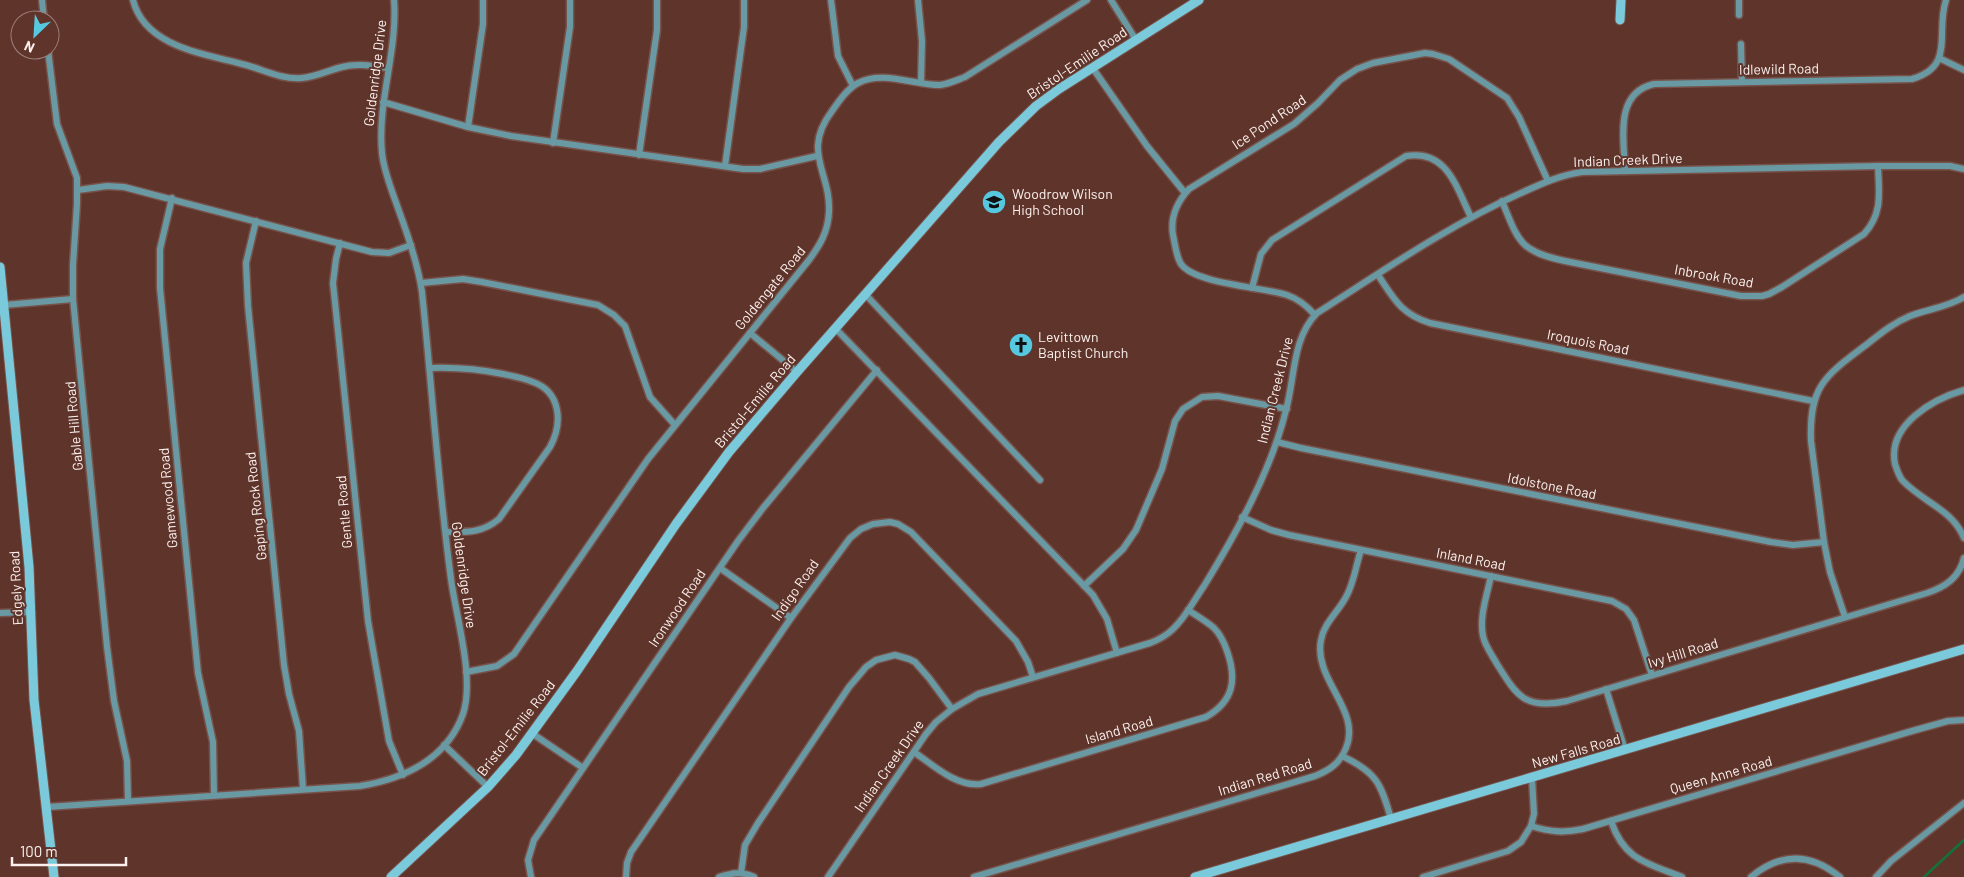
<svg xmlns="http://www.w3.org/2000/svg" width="1964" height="877" font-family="Barlow,sans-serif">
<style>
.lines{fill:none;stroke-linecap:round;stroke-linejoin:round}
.stream{stroke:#13723c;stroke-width:2.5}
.street-casing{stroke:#77524a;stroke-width:9}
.secondary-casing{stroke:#77524a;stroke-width:11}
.street{stroke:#6999a3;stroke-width:6}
.secondary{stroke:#7bcadb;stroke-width:9}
.labels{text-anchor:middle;stroke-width:4;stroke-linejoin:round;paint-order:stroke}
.street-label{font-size:14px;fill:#fbf0ed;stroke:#5e342b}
.poi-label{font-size:14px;fill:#fbf0ed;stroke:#5e342b;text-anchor:start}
</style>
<rect width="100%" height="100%" fill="#5e342b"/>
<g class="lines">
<path class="stream" d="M1924 877 1964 840"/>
<g class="street-casing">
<g id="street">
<path d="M42 0 44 20"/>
<path d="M133 0C145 48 207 54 246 65 264 70 283 80 302 78 316 77 329 70 342 67 357 63 373 66 388 68"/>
<path d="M831 0 838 56 853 86"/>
<path d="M918 0 922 41 921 83"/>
<path d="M1111 0 1136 40"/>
<path d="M1739 15V0"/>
<path d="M1741 44 1742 82"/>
<path d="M48 50 57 124 77 178V204L73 265V299L107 647 114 701 127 761 128 801"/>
<path d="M1939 58 1964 70"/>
<path d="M1092 67 1147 146 1185 193"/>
<path d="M383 102 468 127 511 136 743 169H760L817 156"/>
<path d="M468 127 483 24V0"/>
<path d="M553 143 570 27V0"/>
<path d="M639 155 657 30V0"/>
<path d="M725 166 744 27V0"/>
<path d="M1625 171C1624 139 1614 93 1654 84L1912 79C1956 66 1935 33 1946 0"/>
<path d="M78 190 107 186 124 187 372 252 389 253 411 245"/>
<path d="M172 198 160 249V288L198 673 213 742 214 795"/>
<path d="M1502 201C1519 242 1519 251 1565 261L1741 296H1762L1769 294 1782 287 1864 234C1883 213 1879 193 1878 166"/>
<path d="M256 221 246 263 248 306 284 665 289 694 299 731 303 789"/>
<path d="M340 243 336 259 333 283 368 621 389 741 403 775"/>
<path d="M1378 275C1394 299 1401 314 1430 323L1813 401"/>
<path d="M421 283 463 279 482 282 598 305 614 315 625 326 650 397 675 425"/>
<path d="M1252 288 1261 254 1272 240 1406 156C1447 149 1456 187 1471 217"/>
<path d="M865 294 1040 480"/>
<path d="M4 305 73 299"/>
<path d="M1315 315C1307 306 1299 299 1287 295 1263 287 1195 284 1181 264 1176 256 1175 244 1173 235 1170 217 1177 202 1189 189L1294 124 1318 103 1340 80 1357 69 1373 63 1425 53 1433 54 1449 59 1507 98 1519 117 1548 181"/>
<path d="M835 328 1093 595 1107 619 1117 653"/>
<path d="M750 333 797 372"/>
<path d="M430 368C455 367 478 369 503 374 513 376 523 378 533 382 561 392 563 423 550 447L499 519C482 533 468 532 446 532"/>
<path d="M1964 390C1933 399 1887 425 1895 464 1897 470 1899 477 1903 481 1923 502 1953 510 1964 538"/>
<path d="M1277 442 1301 448 1771 542 1793 545 1824 542"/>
<path d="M1242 517 1271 530 1289 535 1612 601 1626 609 1634 620 1652 675"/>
<path d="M720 568 791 618"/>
<path d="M1491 576C1487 595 1479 617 1483 636 1485 646 1492 655 1497 664 1517 696 1525 710 1567 701L1927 593C1945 587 1959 578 1964 558"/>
<path d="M1084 586 1123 549 1136 530 1162 469 1175 421 1183 409 1202 397 1218 396 1287 409"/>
<path d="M0 613 32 612"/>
<path d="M1845 617 1830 572 1824 542 1811 441C1809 386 1825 376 1866 345 1880 334 1893 323 1910 316 1928 309 1948 307 1964 297"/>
<path d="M466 672 497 666 514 654 648 459 809 260C820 245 828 232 829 212 831 172 801 152 832 111 839 101 847 89 858 83 882 70 914 85 940 85 949 84 957 80 965 77L1087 0"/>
<path d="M1606 689 1625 750"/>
<path d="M533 734 583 768"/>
<path d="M444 745 488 787"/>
<path d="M914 752C933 765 956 787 981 784L1206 717C1234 701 1237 679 1227 651 1224 642 1220 634 1214 628 1206 621 1197 616 1188 610"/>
<path d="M1342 756C1376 772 1381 783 1391 819"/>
<path d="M47 807 360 786C404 779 447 759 463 714 475 678 456 617 451 579 438 484 432 388 422 292 418 264 409 238 399 211 393 193 384 173 382 153 377 101 398 51 394 0"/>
<path d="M1611 821C1624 860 1647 863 1682 877"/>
<path d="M1531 826C1550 832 1564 833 1583 829L1912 731 1948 721 1964 720"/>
<path d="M741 873 745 845 758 823 849 687 866 667 876 660 895 655 909 659 915 662 929 678 952 709"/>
<path d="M531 877 528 860 534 840 738 541 763 508 877 370"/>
<path d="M626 877 627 863 631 852 791 618 850 538 861 529 873 524 890 522 898 524 911 532 1016 641 1028 662 1033 677"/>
<path d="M719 877C732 873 742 871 754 877"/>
<path d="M828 877 926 734 936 722 952 709 978 694 1150 643C1158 640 1167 635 1173 629 1186 617 1194 600 1204 586 1237 532 1271 471 1286 410 1295 378 1292 338 1317 313 1383 271 1449 225 1521 193 1541 184 1560 175 1582 172L1878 166H1950L1964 169"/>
<path d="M974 877 1315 776C1330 770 1340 763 1346 748 1362 710 1313 680 1321 640 1324 623 1338 612 1346 597 1354 583 1356 565 1361 550"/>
<path d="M1423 877 1508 851 1521 842 1531 826 1534 814 1532 778"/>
<path d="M1751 877C1781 852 1811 853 1840 877"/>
<path d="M1876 877 1891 861 1964 803"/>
</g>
</g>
<g class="secondary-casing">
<g id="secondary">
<path d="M1620 20 1621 0"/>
<path d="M0 267 29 567 34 700 54 877"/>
<path d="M391 877 488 787 516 755 577 671 676 524 729 452 797 372 999 142 1036 106 1059 89 1199 0"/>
<path d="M1195 877 1964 649"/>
</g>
</g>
<use href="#street" class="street"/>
<use href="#secondary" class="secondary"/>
</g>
<defs>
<g id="school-disc" transform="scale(1.25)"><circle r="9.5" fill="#56c9e0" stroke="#5e342b"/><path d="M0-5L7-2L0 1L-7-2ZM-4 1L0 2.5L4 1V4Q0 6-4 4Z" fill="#111"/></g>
<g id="church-disc" transform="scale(1.25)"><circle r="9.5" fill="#56c9e0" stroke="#5e342b"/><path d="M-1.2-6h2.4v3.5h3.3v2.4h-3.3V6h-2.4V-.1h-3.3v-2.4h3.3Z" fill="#111"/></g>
</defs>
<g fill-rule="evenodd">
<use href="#school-disc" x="994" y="202"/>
<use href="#church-disc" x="1021" y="345"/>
</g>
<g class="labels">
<g class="street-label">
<text transform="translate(1077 63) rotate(-34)" y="5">Bristol-Emilie Road</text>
<text transform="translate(1779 69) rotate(-1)" y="5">Idlewild Road</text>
<text transform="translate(375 73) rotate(-83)" y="5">Goldenridge Drive</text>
<text transform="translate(1269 122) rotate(-34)" y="5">Ice Pond Road</text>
<text transform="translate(1628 160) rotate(-2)" y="5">Indian Creek Drive</text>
<text transform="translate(1714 276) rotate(10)" y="5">Inbrook Road</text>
<text transform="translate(770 288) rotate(-51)" y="5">Goldengate Road</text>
<text transform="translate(1588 342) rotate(11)" y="5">Iroquois Road</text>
<text transform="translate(1275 390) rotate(-76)" y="5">Indian Creek Drive</text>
<text transform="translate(755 401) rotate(-50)" y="5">Bristol-Emilie Road</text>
<text transform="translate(74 426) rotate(-95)" y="5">Gable Hill Road</text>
<text transform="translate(1552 486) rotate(11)" y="5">Idolstone Road</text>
<text transform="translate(168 498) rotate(-95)" y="5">Gamewood Road</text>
<text transform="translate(256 506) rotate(-96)" y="5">Gaping Rock Road</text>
<text transform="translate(344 512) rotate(-95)" y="5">Gentle Road</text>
<text transform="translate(1471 559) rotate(11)" y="5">Inland Road</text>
<text transform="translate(464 575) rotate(82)" y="5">Goldenridge Drive</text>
<text transform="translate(16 588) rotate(-93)" y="5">Edgely Road</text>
<text transform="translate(795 590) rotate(-55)" y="5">Indigo Road</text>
<text transform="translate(677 608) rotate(-56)" y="5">Ironwood Road</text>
<text transform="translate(1683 653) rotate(-17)" y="5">Ivy Hill Road</text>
<text transform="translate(516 728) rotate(-52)" y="5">Bristol-Emilie Road</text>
<text transform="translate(1119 730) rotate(-16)" y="5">Island Road</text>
<text transform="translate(1576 751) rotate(-16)" y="5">New Falls Road</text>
<text transform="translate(889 766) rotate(-55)" y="5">Indian Creek Drive</text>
<text transform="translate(1721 775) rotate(-16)" y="5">Queen Anne Road</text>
<text transform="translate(1265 777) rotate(-17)" y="5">Indian Red Road</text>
</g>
<g class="poi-label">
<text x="1012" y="199">Woodrow Wilson<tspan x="1012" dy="16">High School</tspan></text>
<text x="1038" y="342">Levittown<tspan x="1038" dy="16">Baptist Church</tspan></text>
</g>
</g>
<g transform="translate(35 35) rotate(205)"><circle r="24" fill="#5e342b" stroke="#9d7f79"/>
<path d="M0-4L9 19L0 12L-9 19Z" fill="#56c9e0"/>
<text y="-8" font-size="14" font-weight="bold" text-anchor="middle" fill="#fbf0ed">N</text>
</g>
<path d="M12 857v8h114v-8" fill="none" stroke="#fbf0ed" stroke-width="2.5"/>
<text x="20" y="857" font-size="15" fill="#fbf0ed" stroke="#5e342b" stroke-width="4" paint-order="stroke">100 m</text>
</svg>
